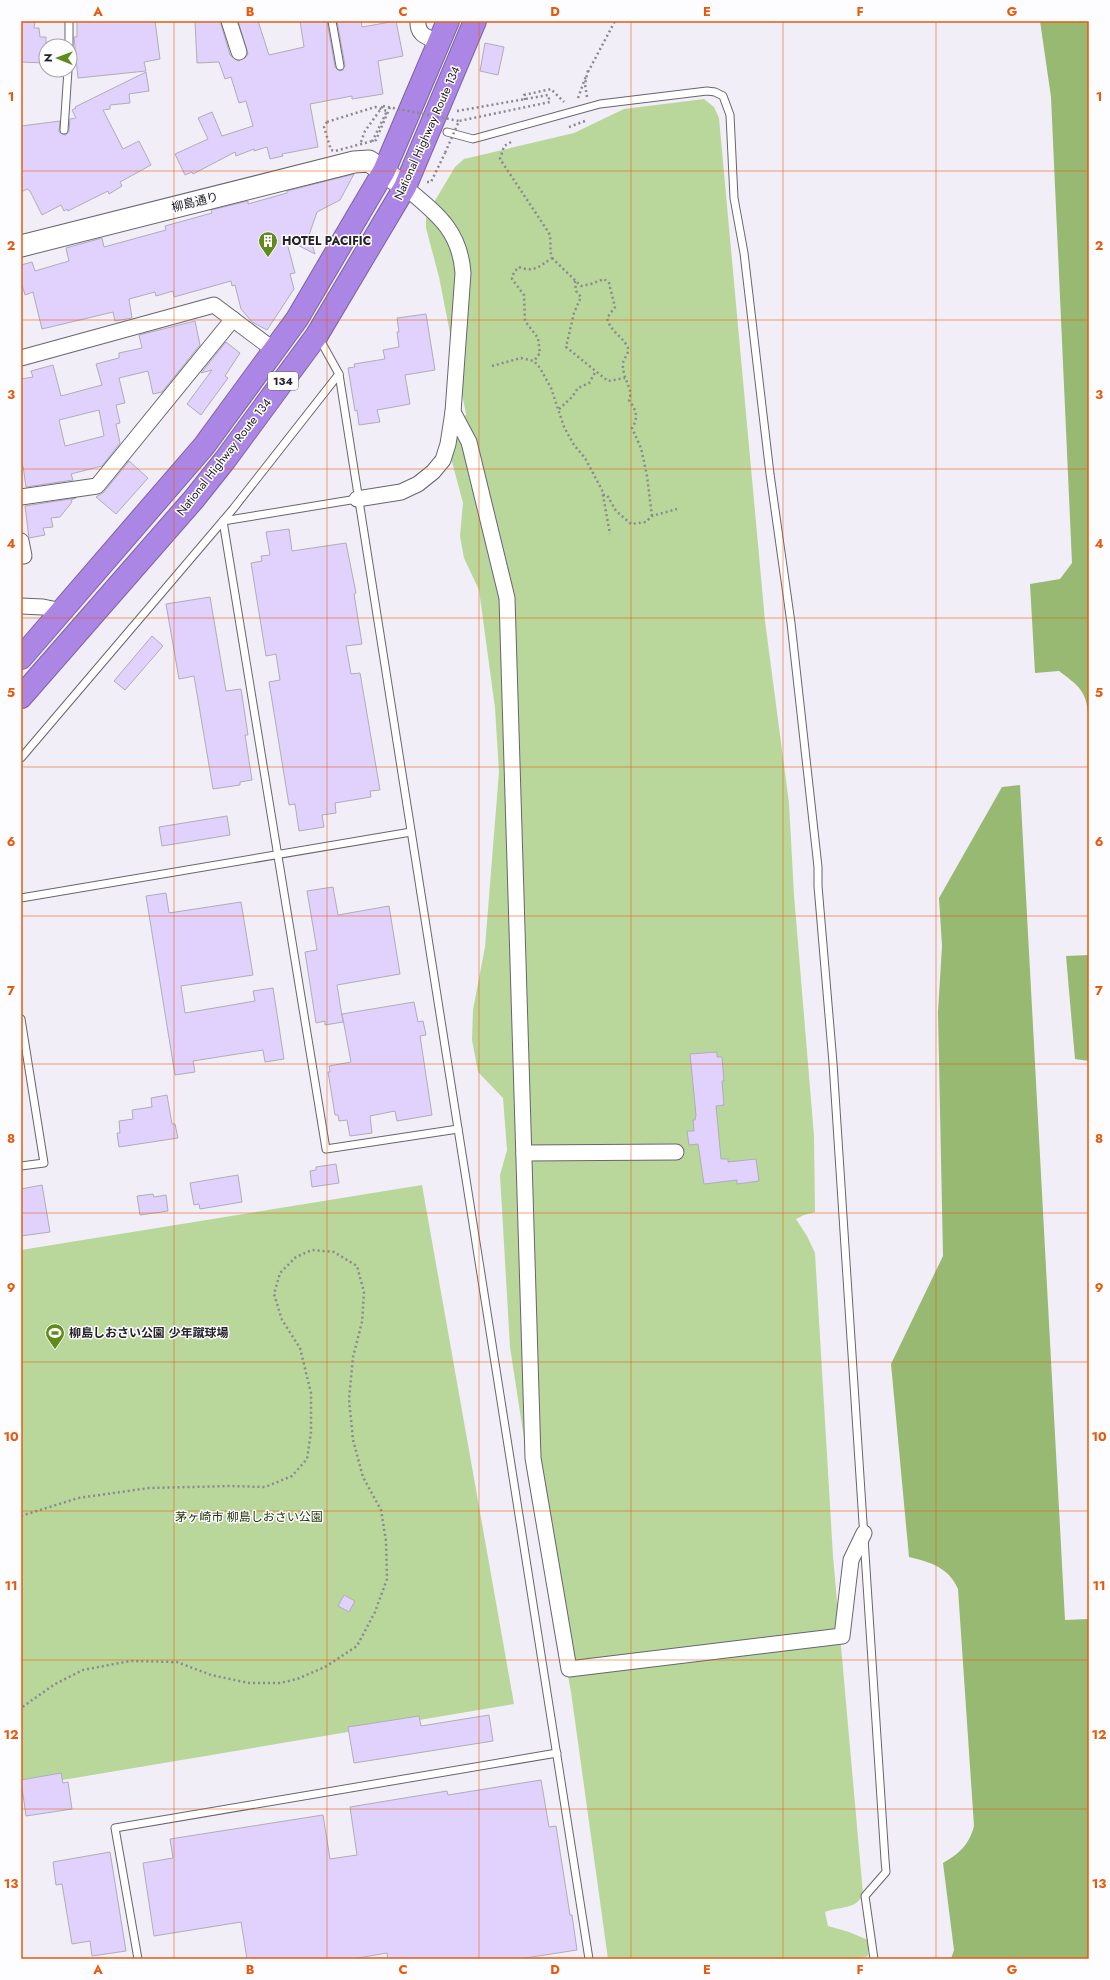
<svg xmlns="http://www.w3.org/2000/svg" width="1110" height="1980" font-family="Jost,'Noto Sans JP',sans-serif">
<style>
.green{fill:#b9d79a}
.water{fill:#97b971}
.building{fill:#e1d1fd;stroke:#b0adb7;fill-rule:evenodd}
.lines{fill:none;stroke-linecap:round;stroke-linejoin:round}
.lane-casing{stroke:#68656e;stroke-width:9}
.street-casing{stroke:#68656e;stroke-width:17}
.secondary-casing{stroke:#68656e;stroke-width:23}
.highway-casing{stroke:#7c63a2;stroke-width:24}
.path{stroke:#8b8990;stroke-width:2.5;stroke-dasharray:2 3;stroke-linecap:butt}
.lane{stroke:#fff;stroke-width:7}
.street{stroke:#fff;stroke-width:15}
.secondary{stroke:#fff;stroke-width:21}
.highway{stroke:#ac86e5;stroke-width:22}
.path-bridge{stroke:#8b8990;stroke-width:2.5;stroke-dasharray:2 3;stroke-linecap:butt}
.grid{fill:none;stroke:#e8590c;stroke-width:1;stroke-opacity:0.55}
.labels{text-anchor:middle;stroke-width:3;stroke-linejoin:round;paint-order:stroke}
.shield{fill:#fdfcff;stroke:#646366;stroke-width:1}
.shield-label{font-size:11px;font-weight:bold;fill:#232125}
.street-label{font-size:12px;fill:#232125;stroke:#fdfcff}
.poi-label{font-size:12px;font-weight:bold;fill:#232125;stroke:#fdfcff;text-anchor:start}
.park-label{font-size:12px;fill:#1e3200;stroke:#fdfcff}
.neatline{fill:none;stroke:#e8590c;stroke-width:1.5}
.grid-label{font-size:13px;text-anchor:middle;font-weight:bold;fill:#e8590c}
</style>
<rect width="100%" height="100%" fill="#f1eef8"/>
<g class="green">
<path d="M704 99 714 107 719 118 765 621 789 803 794 895 814 1136 815 1212 804 1215 796 1219 807 1236 815 1253 833 1556 863 1894C857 1910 839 1906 825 1912L828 1926 849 1932 868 1940V1956L857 1959H608L571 1692 525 1445 510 1347 500 1175 507 1150 503 1098 478 1072 472 1040 473 1010 485 947 494 834 499 772 495 708 479 590 464 558 460 536 463 503 451 458 466 414 439 277 426 228V219L430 209 455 167 464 159 574 133 624 109Z"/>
<path d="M422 1185 514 1704 21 1787V1250Z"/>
</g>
<g class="water">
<path d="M1040 21H1089V726C1087 694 1085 690 1059 671L1035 673 1030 584 1060 579 1072 563 1051 97Z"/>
<path d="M1020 785 1065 1620 1089 1619V1959H951L954 1950 943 1863C959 1854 969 1845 974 1826L958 1589C949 1568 931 1562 909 1557L891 1364 943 1256 938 1012 942 946 939 898 1002 787Z"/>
<path d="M1089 955V1061L1075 1059 1066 956Z"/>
</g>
<g class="building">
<path d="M77 21H155L160 59 144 62 146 71 78 78 74 37H77Z"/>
<path d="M195 21H220L230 55 238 61 245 58 248 54 238 21H258L269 55 304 47 300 21H327L335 67 340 71 343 70 345 65 337 21H361L362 27 396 21 403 56 378 61 383 94 352 99V96L310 104 318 147 282 154 283 156 270 159 267 147 254 151V149L236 156 235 152 193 174 192 172 185 175 175 154 208 139 198 118 212 112 222 136 253 126 246 101 239 103 231 77 225 79 219 62 197 63Z"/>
<path d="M21 22H35L34 28H39L40 37H46V63L21 62Z"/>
<path d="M485 43 504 47 498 75 480 71Z"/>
<path d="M146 72 149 91 129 94 130 103 110 105V109L103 110 123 149 139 141 151 165 120 182 122 186 109 194 108 191 68 211 67 209 64 211 61 205 42 215 30 191 27 189 21 192V126L60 121 59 132 62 134 66 135 69 131 70 119 76 118 72 110 76 108 75 107Z"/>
<path d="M354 174 340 200 317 212 309 235 315 254 286 239 295 273 290 274 294 289 267 330 252 322 241 309 235 285 232 286 231 281 174 297 173 291 156 296 155 292 129 299 132 318 115 321 113 312 42 329 33 292 25 295 21 282V265L32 262 35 271 69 261 66 248 102 238 104 247 166 230 165 226 212 213 211 210 248 201V204L287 193V191Z"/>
<path d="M426 314 435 370 405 375 410 404 377 410 380 422 359 425 357 410 355 411 348 368 355 367 354 364 385 359 383 350 399 347 397 332H399L397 318Z"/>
<path d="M195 321 200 345 162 392 153 394 148 371 119 378 125 403 116 405 120 423 116 424 120 443 102 466 71 474 73 480 26 487 23 466H21V379L33 377 31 371 53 365 61 396 102 385 96 364 119 358V353L142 348 139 335ZM99 410 104 436 65 446 59 420Z"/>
<path d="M226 342 240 353 225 376 228 378 201 415 187 404 212 370 201 373Z"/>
<path d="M129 461 148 478 116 514 96 497 104 492Z"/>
<path d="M76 498 71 500 72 502 60 517 51 518 53 527 43 528 45 535 29 538 25 506Z"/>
<path d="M289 529 292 551 346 543 356 593 354 594 362 644 346 646 351 674 360 673 380 790 370 791 371 797 335 803 336 813 322 815 324 827 299 831 295 804 289 805 269 682 280 680 276 654 266 656 251 563 262 561 261 556 270 555 266 532Z"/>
<path d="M210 597 226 691 241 689 248 735H245L252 780 240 782V785L213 789 194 676 179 679 166 604Z"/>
<path d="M152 636 163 646 125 690 114 681Z"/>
<path d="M227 816 230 835 162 846 159 827Z"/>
<path d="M333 887 338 915 389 906 400 974 337 985 343 1022 325 1025V1021L316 1023 305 952 317 950 307 891Z"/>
<path d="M166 893 169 913 241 902 253 975 181 986 185 1013 255 1001 253 991 273 988 284 1059 265 1062 263 1050 193 1061 195 1072 175 1075 146 896Z"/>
<path d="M414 1002 418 1022 423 1021 426 1035 420 1036 432 1115 397 1121 395 1111 370 1116 372 1133 350 1136 347 1120 339 1121 338 1115H335L328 1072H330L329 1066 351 1062 342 1014Z"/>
<path d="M717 1052V1057H722L724 1081H722L724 1105 716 1106 721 1159H728V1162L756 1159 759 1181 737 1184V1180L704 1184 698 1144 689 1145 687 1131H694L693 1120H695L696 1115 690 1054Z"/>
<path d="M167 1095 172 1124H175L178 1138 119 1147 117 1133H120L119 1121 133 1119 132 1110 152 1107 151 1098Z"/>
<path d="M336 1164 339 1183 312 1187 310 1171 316 1170V1167Z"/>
<path d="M238 1175 242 1202 200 1209 199 1204 194 1205 190 1183Z"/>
<path d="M42 1185 50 1232 21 1236V1189Z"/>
<path d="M153 1194 154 1197 166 1195 168 1211 140 1215 137 1196Z"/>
<path d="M344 1595 355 1601 349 1612 338 1606Z"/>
<path d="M489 1715 493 1741 354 1763 348 1727 419 1716 421 1726Z"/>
<path d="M61 1773 63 1783 68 1782 72 1809 26 1816 21 1780Z"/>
<path d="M541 1780 549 1827 556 1826 570 1915H572L577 1950 519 1959H388L387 1953 352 1959H247L241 1922 154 1936 143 1863 173 1858 170 1839 323 1815 330 1859 357 1855 350 1807 447 1791 448 1795Z"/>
<path d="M110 1852 126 1951 92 1956 90 1941 72 1944 62 1884 56 1885 53 1862Z"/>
</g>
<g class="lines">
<g class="lane-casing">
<g id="lane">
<path d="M332 21 340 66"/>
<path d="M69 46V21"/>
<path d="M64 130 68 70"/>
<path d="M447 132 473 139 600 104 707 91 715 92 723 96 730 115 734 198 744 253 770 474 791 623 818 867V886L833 1063 885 1860 886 1872 865 1896 874 1959"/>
<path d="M319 338 339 374 589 1959"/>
<path d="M357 499 223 521 326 1149 458 1129"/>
<path d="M21 758 233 509 339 374"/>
<path d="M21 898 411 832"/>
<path d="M21 1019 44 1163 21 1166"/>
<path d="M138 1959 115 1828 557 1753"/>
</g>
</g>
<g class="street-casing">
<g id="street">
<path d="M229 21 239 52"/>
<path d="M418 21C417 36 428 37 440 43"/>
<path d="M21 358 214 305 274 350"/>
<path d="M453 412 469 442 507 598 533 1458 569 1669 842 1636 851 1560 864 1533"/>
<path d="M21 497 97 486 233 319"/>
<path d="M357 499 401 492 418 484 433 472 443 460 448 444 453 412 463 273C460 230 436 213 405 187"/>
<path d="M21 541 24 556"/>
<path d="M21 606 43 607 62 611"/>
<path d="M524 1153 676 1152"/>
</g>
</g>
<g class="secondary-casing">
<path id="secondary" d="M21 246 354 162 369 161 405 187"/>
</g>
<g class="highway-casing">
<g id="highway">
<path d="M21 658 204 446 297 319 384 171 448 21"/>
<path d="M21 697 194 499 225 460 317 335 405 187 475 21"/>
</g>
</g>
<g class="path">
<path d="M588 72 615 21"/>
<path d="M587 97 585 84 588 70"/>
<path d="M578 98 586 76"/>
<path d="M525 100 524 95 551 89 564 102"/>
<path d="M457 111 548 95 550 102 459 121"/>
<path d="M327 122 375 107 387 111 371 144"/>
<path d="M569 127 585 121"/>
<path d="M361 142 365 131 383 106"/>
<path d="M511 142 504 146 500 159 549 233C552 242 549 249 552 258 540 266 534 273 519 267L514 272 512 279 524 295 525 321 538 338 540 353 534 361"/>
<path d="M427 182H431L445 153"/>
<path d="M552 258 581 286 591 284 604 279 609 283 615 307 607 318C610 331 621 335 627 346 631 352 624 357 623 363 622 374 628 382 630 391 631 393 630 397 629 400 636 410 639 417 632 428L641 448 647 476 652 516"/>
<path d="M575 281 576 291 581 297 574 313 566 347 608 381 625 378"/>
<path d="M492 366 521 358 534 361 540 368 551 388 564 427 574 445 585 458 602 490 610 534"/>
<path d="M559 409 572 397 578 388 589 383 596 371"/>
<path d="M603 495H607L616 511 631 524 646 522 652 516 677 509"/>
<path d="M21 1516 78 1498 149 1488 230 1486 265 1487 292 1476 307 1459 311 1432V1393L300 1348 282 1320 274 1294 280 1273 296 1257 312 1250 334 1252 357 1266 364 1292 362 1322 353 1357 349 1399 353 1440 363 1477 381 1510 386 1541 387 1579 375 1612 357 1646 325 1667 297 1679 280 1683H249L211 1675 177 1662 130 1661 83 1670 55 1684 21 1708"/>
</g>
<use href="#lane" class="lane"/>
<use href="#street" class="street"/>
<use href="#secondary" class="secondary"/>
<use href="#highway" class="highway"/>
<g class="path-bridge">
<path d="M383 106 459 121 445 153"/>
<path d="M327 122 324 127 331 150 335 151 376 140 390 107"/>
</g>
</g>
<path class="grid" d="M174 21V1959M327 21V1959M479 21V1959M631 21V1959M783 21V1959M936 21V1959M21 171H1089M21 320H1089M21 469H1089M21 618H1089M21 767H1089M21 916H1089M21 1064H1089M21 1213H1089M21 1362H1089M21 1511H1089M21 1660H1089M21 1809H1089"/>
<defs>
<g id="building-pin" transform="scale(1)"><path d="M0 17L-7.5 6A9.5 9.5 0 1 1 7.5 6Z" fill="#608b1b" stroke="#fdfcff"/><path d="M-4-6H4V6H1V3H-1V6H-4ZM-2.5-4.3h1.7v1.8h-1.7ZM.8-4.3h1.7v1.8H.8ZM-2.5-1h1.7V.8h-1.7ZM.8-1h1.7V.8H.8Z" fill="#fff"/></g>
<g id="stadium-pin" transform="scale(1)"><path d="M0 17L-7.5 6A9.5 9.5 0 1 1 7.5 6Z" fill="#608b1b" stroke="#fdfcff"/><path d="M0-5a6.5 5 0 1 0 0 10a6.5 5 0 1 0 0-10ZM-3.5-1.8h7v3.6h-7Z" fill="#fff"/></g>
</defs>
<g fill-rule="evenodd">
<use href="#building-pin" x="268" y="241"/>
<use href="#stadium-pin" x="55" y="1333"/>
</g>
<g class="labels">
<rect class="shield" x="268" y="372" width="30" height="18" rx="3"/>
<g class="shield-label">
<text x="283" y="385">134</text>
</g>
<g class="street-label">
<text transform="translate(427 133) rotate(-66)" y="4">National Highway Route 134</text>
<text transform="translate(195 202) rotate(-14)" y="4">柳島通り</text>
<text transform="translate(224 457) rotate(-52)" y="4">National Highway Route 134</text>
</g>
<g class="poi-label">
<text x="282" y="245">HOTEL PACIFIC</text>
<text x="69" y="1337">柳島しおさい公園 少年蹴球場</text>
</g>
<g class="park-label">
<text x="249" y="1521">茅ヶ崎市 柳島しおさい公園</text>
</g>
</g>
<rect width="1110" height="1980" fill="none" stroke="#fdfcff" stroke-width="44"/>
<g transform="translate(58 58) rotate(271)"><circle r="19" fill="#fdfcff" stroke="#a6a4a8"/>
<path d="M0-3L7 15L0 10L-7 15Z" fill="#608b1b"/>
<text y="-6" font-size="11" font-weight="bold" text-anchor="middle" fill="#232125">N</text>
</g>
<rect x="22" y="22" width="1066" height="1936" class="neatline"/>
<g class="grid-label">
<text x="98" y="16">A</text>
<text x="250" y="16">B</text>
<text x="403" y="16">C</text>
<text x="555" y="16">D</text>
<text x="707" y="16">E</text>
<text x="860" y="16">F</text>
<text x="1012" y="16">G</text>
<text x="11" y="101">1</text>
<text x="1099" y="101">1</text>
<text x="11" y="250">2</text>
<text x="1099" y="250">2</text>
<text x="11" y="399">3</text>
<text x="1099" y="399">3</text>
<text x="11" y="548">4</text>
<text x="1099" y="548">4</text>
<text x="11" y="697">5</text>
<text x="1099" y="697">5</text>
<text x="11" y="846">6</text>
<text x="1099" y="846">6</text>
<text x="11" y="995">7</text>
<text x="1099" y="995">7</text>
<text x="11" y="1143">8</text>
<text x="1099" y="1143">8</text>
<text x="11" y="1292">9</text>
<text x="1099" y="1292">9</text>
<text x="11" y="1441">10</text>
<text x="1099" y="1441">10</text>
<text x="11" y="1590">11</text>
<text x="1099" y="1590">11</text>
<text x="11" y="1739">12</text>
<text x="1099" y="1739">12</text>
<text x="11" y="1888">13</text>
<text x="1099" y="1888">13</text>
<text x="98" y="1974">A</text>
<text x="250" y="1974">B</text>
<text x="403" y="1974">C</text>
<text x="555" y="1974">D</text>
<text x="707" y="1974">E</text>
<text x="860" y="1974">F</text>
<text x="1012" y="1974">G</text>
</g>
</svg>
